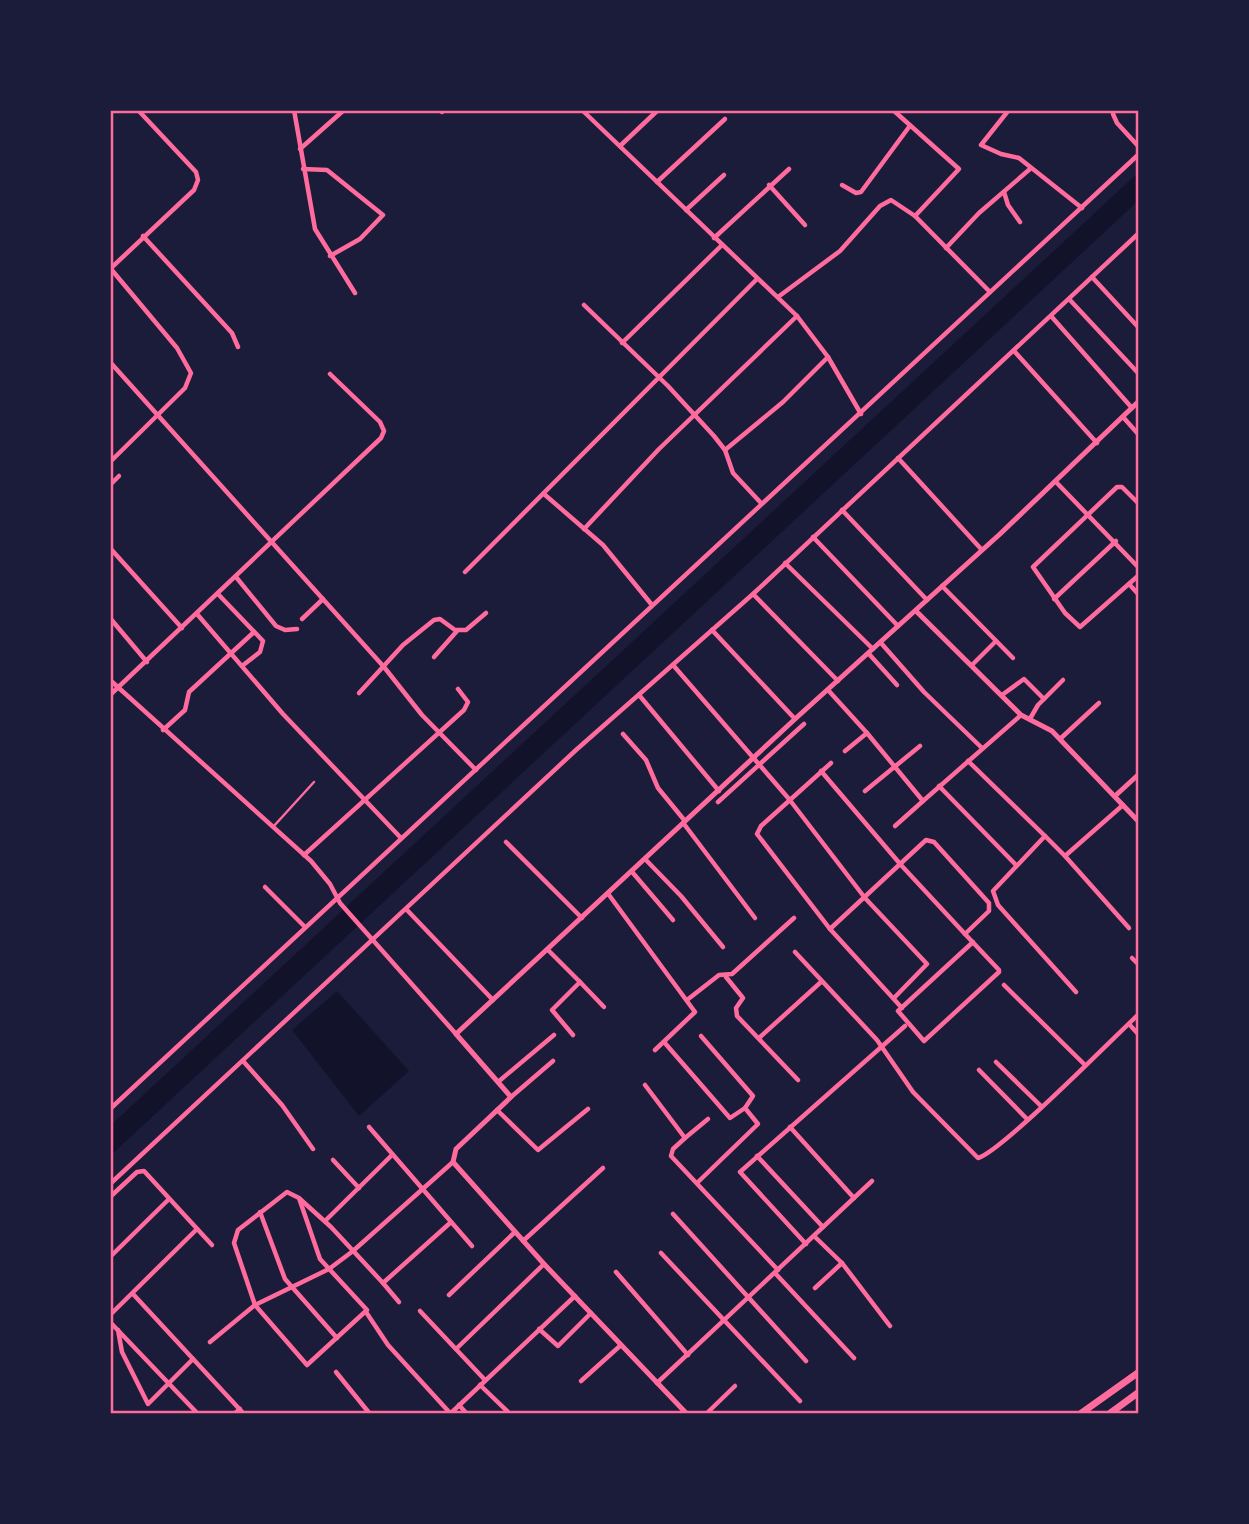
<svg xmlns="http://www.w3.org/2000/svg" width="1249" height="1524" font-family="'Noto Sans',sans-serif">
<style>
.water{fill:#12122b}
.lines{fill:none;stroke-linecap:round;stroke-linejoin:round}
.service{stroke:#ff6b9d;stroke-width:2.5}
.minor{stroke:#ff6b9d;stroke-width:4.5}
.tertiary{stroke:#ff6b9d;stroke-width:5}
.trunk{stroke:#ff6b9d;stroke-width:7}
.neatline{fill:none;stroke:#ff6b9d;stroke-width:2.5}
</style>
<rect width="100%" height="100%" fill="#1b1b3a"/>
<g class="water">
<path d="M1139 172V200L110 1156V1126Z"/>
<path d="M337 991 409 1071 359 1116 292 1030Z"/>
</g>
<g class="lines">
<path class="service" d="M273 827 314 782"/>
<g class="minor">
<path d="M294 110 315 229 355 293"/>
<path d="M582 110 797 316 828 357 861 414"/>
<path d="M893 110 959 169 915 216"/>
<path d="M1008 111 981 145 1001 154 1019 158 1082 208"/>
<path d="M442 112 443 110"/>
<path d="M1113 114 1117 123 1139 147"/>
<path d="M620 146 658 110"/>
<path d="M300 149 344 110"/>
<path d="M303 169 327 170 383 215 360 239 330 256"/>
<path d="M657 182 725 119"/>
<path d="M769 185 805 225"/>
<path d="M842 185 856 193 861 192 909 127"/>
<path d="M1004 192 1008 205 1020 222"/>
<path d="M686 210 724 175"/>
<path d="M143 236 232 333 238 347"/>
<path d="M714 238 789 169"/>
<path d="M946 248 979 213 1030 169"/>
<path d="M110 269 194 190 198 180 196 172 138 110"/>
<path d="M1092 277 1139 328"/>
<path d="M778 297 840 251 880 206 891 200 915 216 990 292"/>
<path d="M1069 299 1139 374"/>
<path d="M584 305 668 386 714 436 725 450 733 473 761 503"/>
<path d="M1051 316 1132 408"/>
<path d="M622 343 722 245"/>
<path d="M1014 351 1097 443"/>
<path d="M110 362 384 667 422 715 476 770"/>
<path d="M1123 417 1139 435"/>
<path d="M725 450 783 402 828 357"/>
<path d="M898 458 982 550"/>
<path d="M110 462 185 388 191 373 177 348 111 269"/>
<path d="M1056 482 1139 568"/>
<path d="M110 485 119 476"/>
<path d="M544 494 603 545 652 605"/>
<path d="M1139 504 1122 487H1117L1033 567 1065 613 1080 627 1139 575"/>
<path d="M842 510 927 600"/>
<path d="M584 529 659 449 797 316"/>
<path d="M813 537 898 626"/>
<path d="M110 548 182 628"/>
<path d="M785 563 873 649"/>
<path d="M465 572 757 279"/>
<path d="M236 577 276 626 285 630 297 629"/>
<path d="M1129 584 1139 595"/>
<path d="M942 586 1013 658"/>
<path d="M218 594 263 641 260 652 242 666"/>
<path d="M753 594 838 681"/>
<path d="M1054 599 1116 541"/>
<path d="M197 614 283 714 401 838"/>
<path d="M110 618 147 662"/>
<path d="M302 619 323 599"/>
<path d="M712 630 795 719"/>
<path d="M881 643 924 692 982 748"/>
<path d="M869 654 897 685"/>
<path d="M434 657 457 631"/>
<path d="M673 665 789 799 865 898 927 964 894 998"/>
<path d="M972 665 996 641"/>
<path d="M110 680 311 861 330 884 340 903 456 1034"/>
<path d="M828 690 867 733"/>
<path d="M359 693 403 645 434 620 440 619 455 630H466L486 613"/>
<path d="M110 695 381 438 384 431 380 422 330 374"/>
<path d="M639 695 719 791"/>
<path d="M1002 695 1024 679 1044 699"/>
<path d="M1031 717 1038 705 1063 680"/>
<path d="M163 730 185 710 189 692 254 632"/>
<path d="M623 734 646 760 658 788 685 821"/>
<path d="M1060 739 1099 703"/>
<path d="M845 751 867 733 923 801 1021 715"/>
<path d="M968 761 1045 836"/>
<path d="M821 771 901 865 965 934"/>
<path d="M939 786 1016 865"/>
<path d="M865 791 920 746"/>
<path d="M718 802 804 724"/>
<path d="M684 824 755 918"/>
<path d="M895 826 923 801"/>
<path d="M506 842 582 918"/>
<path d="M304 855 464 710 468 702 458 689"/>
<path d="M1065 856 1129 928"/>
<path d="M645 859 681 896 723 947"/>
<path d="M633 873 673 920"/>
<path d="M265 887 305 927"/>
<path d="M609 895 695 1012 655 1050"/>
<path d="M407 910 493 1000"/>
<path d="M830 929 757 834 761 826 831 763"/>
<path d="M548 950 580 982 552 1010 573 1035"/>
<path d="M795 952 877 1040 913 1092 978 1158C1001 1152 1113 1038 1139 1014"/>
<path d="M1132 958 1139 965"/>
<path d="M726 977 743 998 736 1008 737 1016 798 1080"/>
<path d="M580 982 604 1007"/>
<path d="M1004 985 1085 1065"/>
<path d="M1076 992 998 905 993 891 1045 836 1065 856 1123 805"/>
<path d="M687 1000 719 975 732 974 794 918"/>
<path d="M902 1008 830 929 926 840 934 842 989 903V911L965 934 999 970V972L924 1041 898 1011 973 942"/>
<path d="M1129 1024 1139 1035"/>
<path d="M759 1038 821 982"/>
<path d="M664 1042 730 1118 745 1108"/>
<path d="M243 1061 282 1105 313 1149"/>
<path d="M996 1062 1041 1106"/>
<path d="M979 1070 1027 1119"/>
<path d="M498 1082 554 1035"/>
<path d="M645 1085 685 1138 673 1149 671 1156 778 1270"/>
<path d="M511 1097 553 1061"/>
<path d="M110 1109 1139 154"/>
<path d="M497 1110 538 1150 588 1109"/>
<path d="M369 1127 472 1246"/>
<path d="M790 1127 854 1198"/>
<path d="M685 1138 708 1119"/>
<path d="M757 1156 823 1227"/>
<path d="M333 1160 359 1188"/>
<path d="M698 1182 758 1124 745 1108 753 1096 701 1036"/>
<path d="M110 1184 576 750 753 594 1139 233"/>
<path d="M287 1192 299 1198 320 1259 367 1310 307 1365 255 1305 234 1243 238 1230Z"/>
<path d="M110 1197 137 1172 144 1171 212 1245"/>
<path d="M300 1199 331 1227 383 1283 450 1223"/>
<path d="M260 1212 285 1279 337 1338"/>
<path d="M673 1214 806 1361"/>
<path d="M325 1221 392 1155"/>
<path d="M814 1236 842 1263 890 1326"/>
<path d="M523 1241 603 1168"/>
<path d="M806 1244 740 1172 905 1026"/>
<path d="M661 1253 800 1401"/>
<path d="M110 1257 169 1199"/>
<path d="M616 1272 688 1355"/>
<path d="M775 1273 854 1358"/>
<path d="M383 1283 399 1302"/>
<path d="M815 1288 842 1263"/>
<path d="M133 1294 244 1414"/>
<path d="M449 1295 515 1232"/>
<path d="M420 1311 485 1380"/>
<path d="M366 1312 388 1345 450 1413"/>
<path d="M110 1315 197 1229"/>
<path d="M110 1322 198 1414"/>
<path d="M539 1329 558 1346 591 1313"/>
<path d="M118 1330 122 1352 148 1404 193 1359"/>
<path d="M210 1342 255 1305 329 1269 353 1251 453 1162"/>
<path d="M456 1349 544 1264"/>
<path d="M336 1372 370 1414"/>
<path d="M581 1381 621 1345"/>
<path d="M657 1383 872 1181"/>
<path d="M480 1385 510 1414"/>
<path d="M459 1405 467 1414"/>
<path d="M234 1414 240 1409"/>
<path d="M450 1414 575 1296"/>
<path d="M706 1414 735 1386"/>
</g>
<g class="tertiary">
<path d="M916 611 1021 715 1052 731 1139 822"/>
<path d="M1115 796 1139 774"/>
<path d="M687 1414 544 1264 453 1162 456 1149 511 1097 456 1034 795 719 1000 534 1139 401"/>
</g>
<g class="trunk">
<path d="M1080 1414 1139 1372"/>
<path d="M1109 1414 1139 1392"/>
</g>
</g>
<rect width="1249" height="1524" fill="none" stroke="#1b1b3a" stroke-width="224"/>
<rect x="112" y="112" width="1025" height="1300" class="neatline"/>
</svg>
